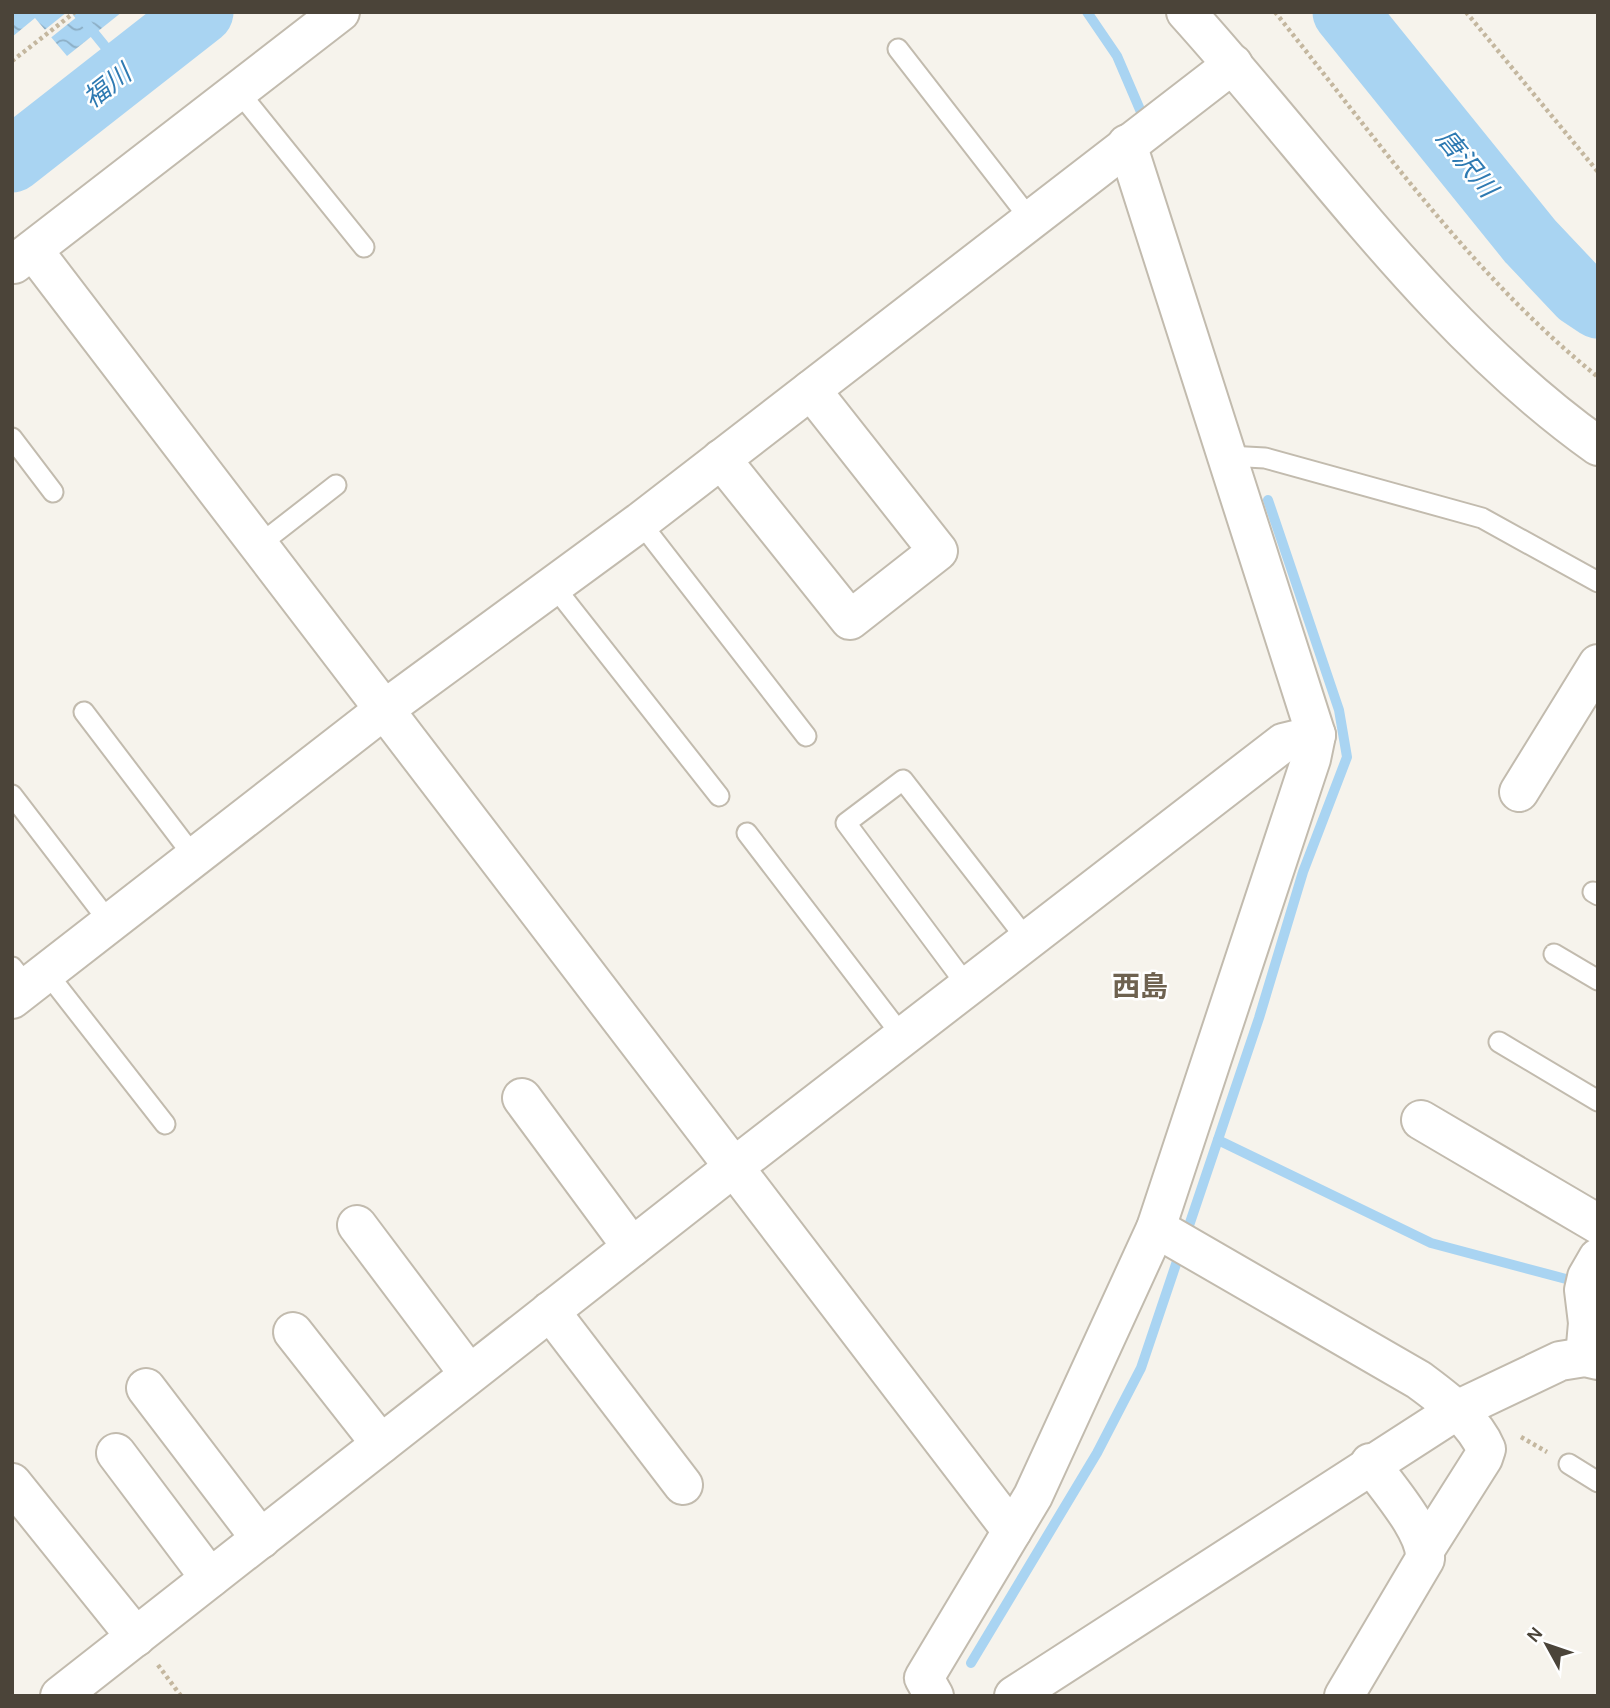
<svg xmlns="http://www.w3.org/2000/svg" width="1610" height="1708" font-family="Karla,'Noto Sans JP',sans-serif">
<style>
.water{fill:url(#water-waves)}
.pier{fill:#f6f3ec}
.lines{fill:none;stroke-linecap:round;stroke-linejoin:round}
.stream{stroke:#a9d4f2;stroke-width:10}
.river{stroke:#a9d4f2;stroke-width:65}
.service-casing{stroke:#c2bbae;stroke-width:23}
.minor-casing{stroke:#c2bbae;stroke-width:42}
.tertiary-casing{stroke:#c2bbae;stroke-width:42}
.path{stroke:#c4b79f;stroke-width:4.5;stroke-dasharray:3.5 3.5;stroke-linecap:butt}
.service{stroke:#fff;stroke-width:19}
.minor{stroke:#fff;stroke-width:38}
.tertiary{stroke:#fff;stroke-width:38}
.labels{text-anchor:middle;stroke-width:5;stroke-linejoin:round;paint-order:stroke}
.water-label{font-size:26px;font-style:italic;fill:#2e7ab2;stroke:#fff}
.quarter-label{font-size:28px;font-weight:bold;fill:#6e6250;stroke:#fff}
</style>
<defs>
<pattern id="water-waves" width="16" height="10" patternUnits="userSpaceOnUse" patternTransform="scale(1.75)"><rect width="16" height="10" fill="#a9d4f2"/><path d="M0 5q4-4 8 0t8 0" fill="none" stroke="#8caec5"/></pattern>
</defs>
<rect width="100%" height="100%" fill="#f6f3ec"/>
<path class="water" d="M12 12H122L67 56 35 18 12 37Z"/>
<path class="pier" d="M67 12H83L48 40 42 32Z"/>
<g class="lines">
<g class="stream">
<path d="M77 12 125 71"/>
<path d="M1087 12 1117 56 1141 112"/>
<path d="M1218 1140 1431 1243 1566 1279"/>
<path d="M971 1663 1097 1453 1141 1368 1259 1018 1303 872 1347 757 1339 710 1268 500"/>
</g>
<g class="river">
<path d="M1345 12 1530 241 1580 294 1598 306"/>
<path d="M12 160 201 12"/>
</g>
<g class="service-casing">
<g id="service">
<path d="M898 49 1030 219"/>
<path d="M239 92 364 247"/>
<path d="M12 438 53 492"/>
<path d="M1228 456 1265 458 1482 518 1598 582"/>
<path d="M640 522 806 736"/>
<path d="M259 545 336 485"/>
<path d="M553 585 719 796"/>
<path d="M84 712 195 858"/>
<path d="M12 795 110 923"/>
<path d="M747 833 903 1037"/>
<path d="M1593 892 1598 895"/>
<path d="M1554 954 1598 980"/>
<path d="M12 967 28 987"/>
<path d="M47 973 165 1124"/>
<path d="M968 987 846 823 903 780 1028 941"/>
<path d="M1499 1042 1598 1101"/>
<path d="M1569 1464 1598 1482"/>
</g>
</g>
<g class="minor-casing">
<g id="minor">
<path d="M1186 12C1319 159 1435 330 1598 446"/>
<path d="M33 250 1012 1531"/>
<path d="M14 264 340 12"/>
<path d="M721 459 850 620 938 551 811 390"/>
<path d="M1519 792 1598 664"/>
<path d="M12 999 385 709 640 522 1233 64"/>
<path d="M522 1098 632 1247"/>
<path d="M1421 1120 1598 1224"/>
<path d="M357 1225 469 1374"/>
<path d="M1156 1228 1419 1380C1444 1399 1473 1419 1486 1449L1483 1458 1426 1548"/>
<path d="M550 1311 683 1485"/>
<path d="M293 1332 381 1444"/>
<path d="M1585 1357 1588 1323 1584 1290 1587 1277 1598 1258"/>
<path d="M146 1388 261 1539"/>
<path d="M116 1453 210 1578"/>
<path d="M12 1483 136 1637"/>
<path d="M60 1696 734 1167 1283 743 1316 735"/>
<path d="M934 1696 924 1678 1033 1496 1156 1228 1311 759 1316 735 1127 144"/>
<path d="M1344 1696 1425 1559C1427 1531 1387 1487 1370 1463"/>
</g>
</g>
<g class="tertiary-casing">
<path id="tertiary" d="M1014 1696 1457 1410 1560 1361 1585 1357 1598 1360"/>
</g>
<g class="path">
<path d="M1275 12C1376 138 1472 276 1598 377"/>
<path d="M1466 12 1598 172"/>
<path d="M12 61 75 12"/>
<path d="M1521 1437 1547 1452"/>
<path d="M158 1665 181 1696"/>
</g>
<use href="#service" class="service"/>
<use href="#minor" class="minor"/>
<use href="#tertiary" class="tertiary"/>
</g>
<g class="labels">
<g class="water-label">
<text transform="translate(107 86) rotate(-38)" y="9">福川</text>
<text transform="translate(1467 163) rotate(51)" y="9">唐沢川</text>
</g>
<g class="quarter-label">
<text x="1140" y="996">西島</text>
</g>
</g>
<rect width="1610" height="1708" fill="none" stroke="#4b4439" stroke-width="28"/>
<g transform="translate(1547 1645) rotate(310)" stroke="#ffffff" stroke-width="5" paint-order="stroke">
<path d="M0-5L12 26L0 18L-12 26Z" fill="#4b4439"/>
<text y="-10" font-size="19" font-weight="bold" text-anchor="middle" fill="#4b4439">N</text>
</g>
</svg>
